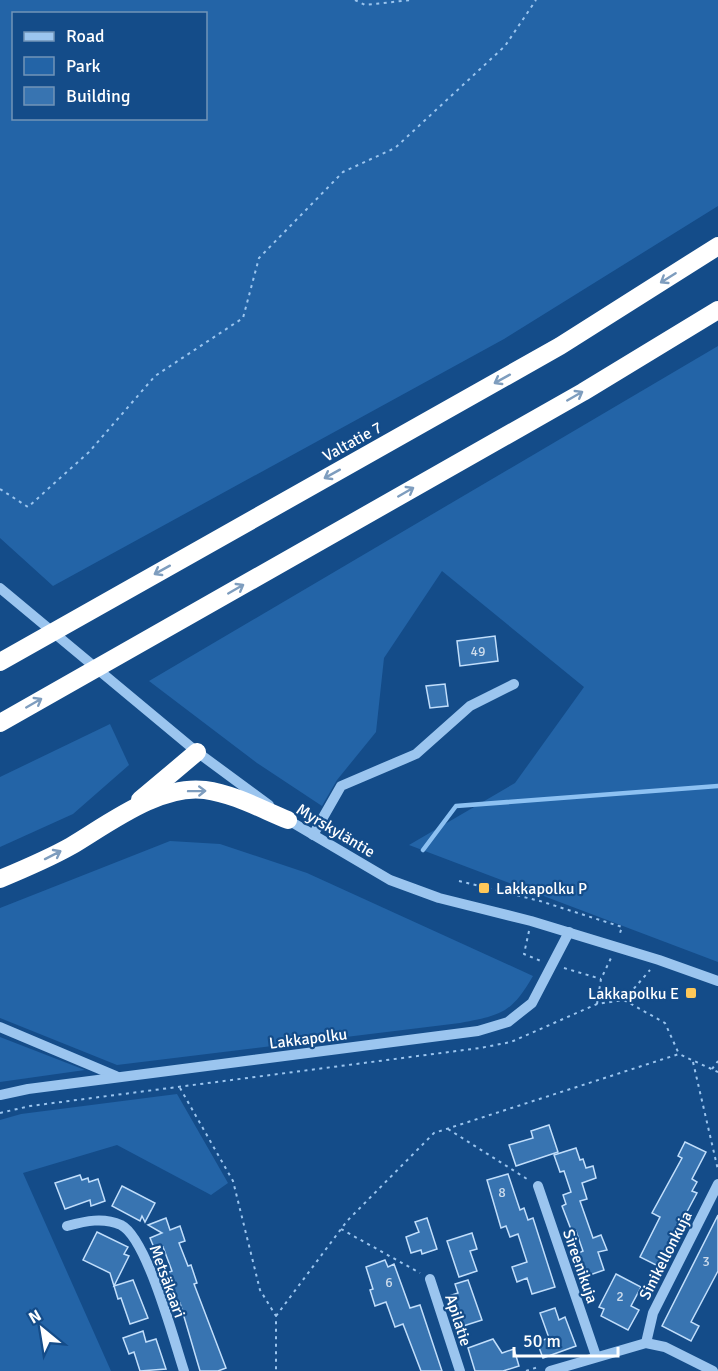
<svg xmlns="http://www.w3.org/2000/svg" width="718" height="1371" font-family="Signika,sans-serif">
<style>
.green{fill:#2364a7;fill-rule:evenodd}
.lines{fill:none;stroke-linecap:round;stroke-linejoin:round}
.stream{stroke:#8dc1f2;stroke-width:4.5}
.building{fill:#3874b1;stroke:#c1defb;stroke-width:1.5}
.path{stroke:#9bc5ef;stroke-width:2;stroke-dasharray:3 4.5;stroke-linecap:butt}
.minor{stroke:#9bc5ef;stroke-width:10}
.highway{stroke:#fff;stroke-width:18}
.oneway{stroke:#7e9dbe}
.poi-dot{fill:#ffc859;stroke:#144c89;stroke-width:2}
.labels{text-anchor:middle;stroke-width:4.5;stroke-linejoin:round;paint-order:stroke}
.number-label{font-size:14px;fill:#cddcec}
.street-label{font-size:16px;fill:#fff;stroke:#144c89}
.poi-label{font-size:16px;fill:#fff;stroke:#144c89;text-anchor:start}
</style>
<rect width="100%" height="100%" fill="#144c89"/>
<g class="green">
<path d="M0 0H718V206L504 339 53 586 0 538ZM14 14H206V118H14Z"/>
<path d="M718 346V962L409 845 515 783 584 687 442 571 384 658 376 732 337 780 322 806 257 763 149 681Z"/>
<path d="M110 724 129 765 73 814 0 847V777Z"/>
<path d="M170 841 220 844 307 873 533 976C511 1014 501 1015 460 1023L117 1065 0 1018V908Z"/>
<path d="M0 1037 85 1070 0 1082Z"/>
<path d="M177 1094 228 1183 211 1195 117 1145 23 1173 111 1371H0V1120L21 1114Z"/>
</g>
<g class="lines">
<path class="stream" d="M423 850 456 806 718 786"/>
</g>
<g class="building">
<path d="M495 636 498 661 460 666 457 641Z"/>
<path d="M445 684 448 706 430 708 426 686Z"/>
<path d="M549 1125 558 1152 516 1166 509 1145 533 1138 531 1131Z"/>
<path d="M685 1142 706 1152 692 1179 697 1182 692 1191 697 1193 658 1266 640 1257 660 1217 652 1213 682 1158 678 1156Z"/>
<path d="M576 1148 580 1160 583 1159 586 1168 593 1166 596 1178 582 1183 587 1199 580 1201 593 1238 601 1235 607 1250 598 1252 604 1270 584 1277 576 1254 583 1251 576 1231 572 1232 562 1206 566 1204 563 1195 571 1192 564 1171 560 1172 554 1155Z"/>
<path d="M508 1174 520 1210 524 1208 528 1220 533 1218 555 1287 532 1294 527 1278 517 1282 512 1267 527 1262 518 1234 510 1237 506 1226 501 1228 487 1180Z"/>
<path d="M80 1175 82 1180 88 1178 89 1182 98 1179 105 1201 91 1206 90 1200 65 1209 55 1183Z"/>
<path d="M122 1186 155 1203 145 1222 142 1216 140 1221 112 1206Z"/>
<path d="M718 1215V1271L691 1322 699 1326 691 1341 662 1326Z"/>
<path d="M166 1218 170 1230 180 1226 185 1241 179 1243 188 1266 191 1265 197 1283 194 1284 226 1368 218 1371H200L180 1303 171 1306 163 1284 161 1275 172 1271 163 1247 155 1250 150 1238 162 1233 148 1225Z"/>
<path d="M427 1218 437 1249 422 1254 421 1250 411 1253 406 1237 419 1232 415 1222Z"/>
<path d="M97 1232 128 1247 124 1254 129 1256 114 1286 133 1280 148 1318 130 1324 121 1298 118 1299 110 1273 83 1260Z"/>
<path d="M472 1233 477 1249 470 1251 477 1271 459 1277 447 1241Z"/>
<path d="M385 1260 388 1267 394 1264 410 1308 420 1305 442 1371H421L403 1324 395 1327 386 1302 375 1306 370 1290 373 1289 366 1267Z"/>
<path d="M616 1274 641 1287 631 1306 639 1310 628 1330 601 1316 604 1309 599 1307Z"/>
<path d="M468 1280 482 1320 460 1327 449 1296 458 1293 455 1284Z"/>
<path d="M555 1308 559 1320 565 1317 576 1346 543 1358 537 1342 549 1338 540 1313Z"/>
<path d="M143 1331 146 1342 156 1339 166 1369 140 1371 134 1352 129 1354 123 1338Z"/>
<path d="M493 1339 502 1353 514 1349 519 1366 503 1371H475L468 1348Z"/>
</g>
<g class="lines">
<g class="path">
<path d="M355 0 365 5 411 0"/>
<path d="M0 489 28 507 89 452 155 376 243 318 259 258 343 172 395 148 505 46 536 0"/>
<path d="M459 881 540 901 622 927 619 936"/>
<path d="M529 931 524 954 541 961"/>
<path d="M564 968 601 979"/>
<path d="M624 1000 650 970"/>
<path d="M597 1004 601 979 611 958"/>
<path d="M693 1062 718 1170"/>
<path d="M712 1069 718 1061"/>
<path d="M180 1088 233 1181 260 1290 276 1316V1371"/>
<path d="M0 1113 30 1106 480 1048 511 1042 597 1004 624 1000 665 1023 679 1054"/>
<path d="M448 1129 527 1179"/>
<path d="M341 1229 420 1273"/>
<path d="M276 1316 347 1221 434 1133 679 1054 718 1072"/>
<path d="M526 1371 538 1367"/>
</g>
<g class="minor">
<path d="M0 588 197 752 269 805"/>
<path d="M283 817 390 880 439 898 531 921 659 960 718 981"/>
<path d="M313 835 341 786 416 754 470 706 514 684"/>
<path d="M0 1027 116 1076"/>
<path d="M0 1095 28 1089 478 1031 508 1022 532 1003 569 932"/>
<path d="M538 1186 596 1356"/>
<path d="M67 1226C86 1221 103 1217 121 1225 147 1238 174 1341 184 1371"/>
<path d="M430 1279 460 1371"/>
<path d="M646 1343 653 1313 718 1184"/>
<path d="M550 1371 646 1343 665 1347 713 1371"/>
</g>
<g class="highway">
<path d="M0 662 560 346 718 246"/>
<path d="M0 723 583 392 718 310"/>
<path d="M140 800 197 752"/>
<path d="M0 879C24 869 48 859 71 846 108 824 160 784 205 790 234 794 261 809 288 820"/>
</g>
</g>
<defs><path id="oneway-shaft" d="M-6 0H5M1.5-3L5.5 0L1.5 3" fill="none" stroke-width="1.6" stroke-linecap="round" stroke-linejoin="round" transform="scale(1.5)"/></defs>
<g class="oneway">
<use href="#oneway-shaft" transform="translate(668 278) rotate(148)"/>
<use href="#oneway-shaft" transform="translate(502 379) rotate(151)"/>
<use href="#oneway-shaft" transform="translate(575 396) rotate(-30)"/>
<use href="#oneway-shaft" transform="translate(332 474) rotate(151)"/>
<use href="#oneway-shaft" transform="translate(406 492) rotate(-30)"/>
<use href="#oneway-shaft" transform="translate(162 570) rotate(151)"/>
<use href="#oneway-shaft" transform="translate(236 589) rotate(-30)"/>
<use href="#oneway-shaft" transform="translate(34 703) rotate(-30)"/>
<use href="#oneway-shaft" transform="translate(197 791) rotate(-1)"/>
<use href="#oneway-shaft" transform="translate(53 855) rotate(-27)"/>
</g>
<g class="poi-dot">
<rect x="478" y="882" width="12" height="12" rx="3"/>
<rect x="685" y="987" width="12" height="12" rx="3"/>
</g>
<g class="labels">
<g class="number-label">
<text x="478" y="656">49</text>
<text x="502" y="1197">8</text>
<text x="706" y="1266">3</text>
<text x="389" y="1287">6</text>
<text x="620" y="1301">2</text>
</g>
<g class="street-label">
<text transform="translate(352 441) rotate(-29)" y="6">Valtatie 7</text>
<text transform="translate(336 830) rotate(31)" y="6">Myrskyläntie</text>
<text transform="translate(308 1038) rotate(-7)" y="6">Lakkapolku</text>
<text transform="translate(665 1255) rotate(-63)" y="6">Sinikellonkuja</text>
<text transform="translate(581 1266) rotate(71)" y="6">Sireenikuja</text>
<text transform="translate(168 1281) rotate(70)" y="6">Metsäkaari</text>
<text transform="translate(459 1320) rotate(72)" y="6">Apilatie</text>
</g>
<g class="poi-label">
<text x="496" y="894">Lakkapolku P</text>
<text x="679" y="999" text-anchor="end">Lakkapolku E</text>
</g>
</g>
<rect x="12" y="12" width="195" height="108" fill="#144c89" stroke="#7294b8" stroke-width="1.5"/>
<rect x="24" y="32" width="30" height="9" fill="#9bc5ef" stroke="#7294b8" stroke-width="1.5"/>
<text x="66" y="42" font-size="18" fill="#ffffff">Road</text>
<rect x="24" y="57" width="30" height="18" fill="#2364a7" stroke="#7294b8" stroke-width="1.5"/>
<text x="66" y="72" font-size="18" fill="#ffffff">Park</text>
<rect x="24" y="87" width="30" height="18" fill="#3874b1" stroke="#7294b8" stroke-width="1.5"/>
<text x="66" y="102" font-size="18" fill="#ffffff">Building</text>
<g transform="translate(42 1329) rotate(330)" stroke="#144c89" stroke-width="4.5" paint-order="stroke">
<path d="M0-4.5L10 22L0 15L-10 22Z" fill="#ffffff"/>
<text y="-9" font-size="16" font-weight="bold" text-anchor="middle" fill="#ffffff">N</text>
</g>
<path d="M514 1347v9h104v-9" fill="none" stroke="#ffffff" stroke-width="3"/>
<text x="523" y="1347" font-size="18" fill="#ffffff" stroke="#144c89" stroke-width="4.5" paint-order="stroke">50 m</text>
</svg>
